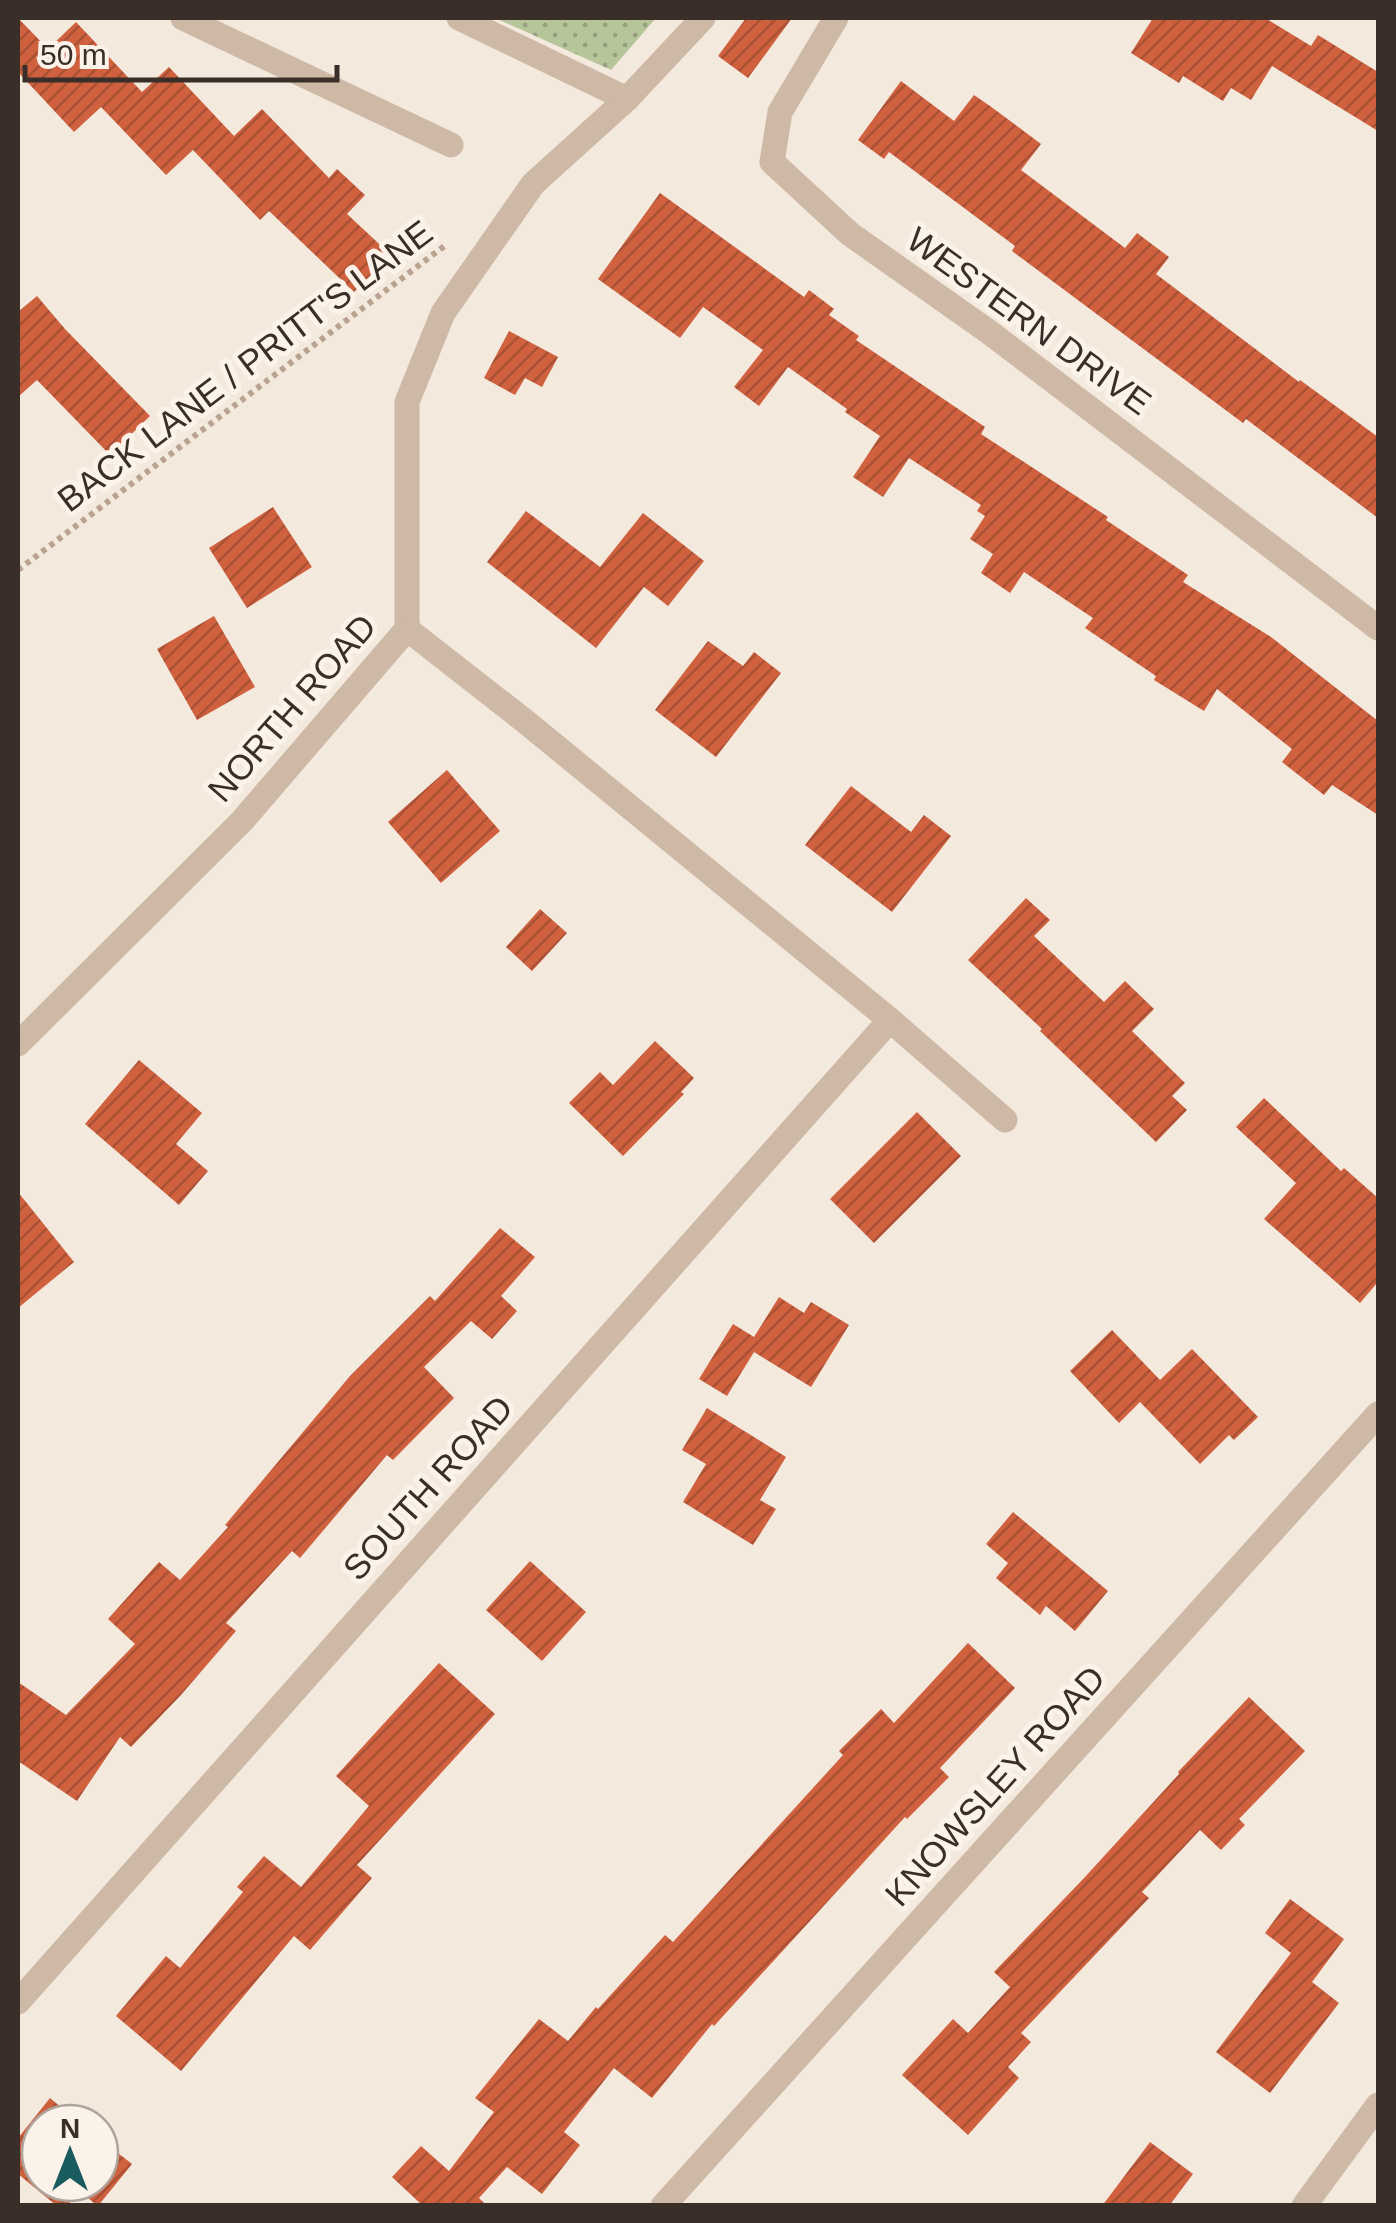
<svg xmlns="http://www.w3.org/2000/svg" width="1396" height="2223" font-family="Helvetica,sans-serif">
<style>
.grass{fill:url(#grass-dots)}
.building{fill:url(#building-hatch)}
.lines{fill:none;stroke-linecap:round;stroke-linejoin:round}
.path{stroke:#baa291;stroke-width:6;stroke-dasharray:5 5;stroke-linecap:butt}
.minor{stroke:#ceb9a7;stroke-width:25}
.labels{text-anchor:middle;stroke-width:10;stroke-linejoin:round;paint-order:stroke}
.street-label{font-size:35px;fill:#3a2e28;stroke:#fbf3ea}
</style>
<defs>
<pattern id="grass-dots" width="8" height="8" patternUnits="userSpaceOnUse" patternTransform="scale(2.5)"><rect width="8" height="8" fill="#b7c59b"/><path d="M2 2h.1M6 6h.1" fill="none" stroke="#96a07e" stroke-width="1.8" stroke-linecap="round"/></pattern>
<pattern id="building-hatch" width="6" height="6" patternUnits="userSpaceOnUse" patternTransform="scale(2.5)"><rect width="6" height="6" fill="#d0613f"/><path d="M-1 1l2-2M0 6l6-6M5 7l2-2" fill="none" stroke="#aa5035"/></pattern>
</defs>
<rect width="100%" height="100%" fill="#f4e9dd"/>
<path class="grass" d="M495 18H656L611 70Z"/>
<g class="building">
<path d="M18 18 48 49 76 22 142 92 169 67 234 136 262 109 329 178 337 169 365 195 347 214 391 255 354 292 269 211 260 220 193 150 166 175 101 107 74 132 18 72Z"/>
<path d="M746 18H792L748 78 718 56Z"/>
<path d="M1153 18H1265L1311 46 1318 35 1378 72V131L1272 66 1251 100 1231 88 1223 101 1183 76 1179 83 1131 53Z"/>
<path d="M901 81 954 121 974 95 990 106 1041 144 1021 170 1125 248 1137 233 1169 257 1156 274 1299 382 1300 380 1378 437V518L1246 419 1243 423 1012 251 1015 246 889 152 884 159 858 140Z"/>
<path d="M660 193 804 297 809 290 834 309 829 315 859 336 856 340 985 427 981 434 1108 517 1106 520 1188 575 1183 582 1271 637 1378 721V815L1332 785 1324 795 1282 762 1292 749 1217 689 1204 711 1154 680 1156 676 1085 628 1093 618 1024 572 1010 593 981 573 993 554 970 539 985 516 977 511 981 505 909 458 883 497 853 477 880 436 845 412 847 409 788 367 759 406 734 387 763 350 703 307 680 338 598 279Z"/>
<path d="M37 296 65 329 150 416 110 455 37 380 18 397V312Z"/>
<path d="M509 331 558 357 542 387 525 378 515 395 484 378Z"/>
<path d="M273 507 312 567 247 608 209 548Z"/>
<path d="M526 511 600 567 643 513 704 561 668 606 644 587 596 648 487 562Z"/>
<path d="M214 616 255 687 197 720 157 649Z"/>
<path d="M708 641 743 666 754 652 781 673 716 757 655 710Z"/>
<path d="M447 770 500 831 441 883 388 822Z"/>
<path d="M851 786 911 832 924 815 951 836 892 912 805 845Z"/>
<path d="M1026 898 1050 920 1034 936 1104 1002 1125 981 1154 1009 1132 1031 1185 1083 1172 1096 1187 1110 1156 1142 1040 1031 1042 1029 968 960Z"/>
<path d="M540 909 567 933 532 971 506 947Z"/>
<path d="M655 1041 694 1078 681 1092 684 1094 623 1156 569 1103 600 1072 613 1085Z"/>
<path d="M139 1060 202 1113 176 1144 208 1171 179 1205 85 1124Z"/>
<path d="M1264 1098 1341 1171 1344 1168 1378 1198V1282L1360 1303 1264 1219 1296 1183 1236 1127Z"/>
<path d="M917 1112 961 1156 874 1243 830 1199Z"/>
<path d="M18 1192 74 1262 18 1308Z"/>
<path d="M500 1228 535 1257 501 1296 517 1311 492 1339 471 1321 424 1367 454 1398 393 1460 387 1455 300 1558 292 1551 226 1623 236 1631 181 1695 131 1747 120 1737 77 1801 18 1761V1682L66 1715 135 1644 108 1619 159 1562 180 1580 228 1527 225 1525 350 1376 430 1296 435 1301Z"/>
<path d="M779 1297 804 1313 811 1302 849 1325 811 1387 754 1352 727 1396 699 1379 733 1324 754 1337Z"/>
<path d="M1112 1330 1160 1380 1192 1349 1258 1417 1234 1440 1229 1435 1200 1464 1140 1402 1119 1423 1070 1371Z"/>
<path d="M707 1408 786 1457 760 1500 776 1509 753 1545 683 1502 706 1464 682 1450Z"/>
<path d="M1013 1512 1108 1591 1075 1631 1046 1606 1040 1615 996 1578 1008 1563 986 1544Z"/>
<path d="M530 1561 586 1612 542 1661 486 1610Z"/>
<path d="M968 1643 1015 1688 940 1768 949 1777 907 1819 905 1817 714 2026 712 2024 652 2098 614 2068 564 2132 580 2145 542 2194 507 2167 479 2198 487 2206H423L392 2177 421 2146 449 2171 494 2112 475 2098 539 2019 568 2041 596 2007 598 2009 665 1935 673 1942 843 1755 839 1751 881 1709 894 1723Z"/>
<path d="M439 1663 495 1714 357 1865 372 1878 310 1950 294 1936 181 2071 116 2016 166 1956 180 1968 243 1892 237 1887 264 1856 301 1887 369 1806 336 1776Z"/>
<path d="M1249 1697 1305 1751 1239 1819 1245 1825 1221 1850 1200 1830 1142 1892 1149 1898 1021 2033 1031 2042 1008 2067 1019 2078 968 2135 902 2075 953 2019 968 2033 1010 1987 994 1972 1085 1877 1179 1774 1178 1772Z"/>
<path d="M1290 1899 1344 1939 1312 1982 1339 2003 1270 2093 1216 2052 1291 1953 1265 1933Z"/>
<path d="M50 2098 80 2123H40V2183H100V2139L132 2164 98 2206 79 2191 67 2206H57L18 2174V2138Z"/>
<path d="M1150 2142 1193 2174 1169 2206H1102Z"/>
</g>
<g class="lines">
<path class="path" d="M18 570 447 244"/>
<g class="minor">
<path d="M183 18 451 145"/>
<path d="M459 18 627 99"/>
<path d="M836 18 780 112 772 162 850 234 989 332 1378 628"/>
<path d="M890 1020 1005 1120"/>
<path d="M18 1044 242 821 407 629V402L443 313 533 184 627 99 703 18"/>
<path d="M18 2002 890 1020 526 722 407 629"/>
<path d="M663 2206 1378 1414"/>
<path d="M1304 2206 1378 2105"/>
</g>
</g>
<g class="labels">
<g class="street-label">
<text transform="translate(1029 321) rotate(36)" y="12">WESTERN DRIVE</text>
<text transform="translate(245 366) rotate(-37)" y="12">BACK LANE / PRITT'S LANE</text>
<text transform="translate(292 708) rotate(-49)" y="12">NORTH ROAD</text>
<text transform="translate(428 1488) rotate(-48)" y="12">SOUTH ROAD</text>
<text transform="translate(995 1786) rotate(-48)" y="12">KNOWSLEY ROAD</text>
</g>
</g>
<rect width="1396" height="2223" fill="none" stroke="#3a2e28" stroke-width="40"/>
<g transform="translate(70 2153)"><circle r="48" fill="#fbf3ea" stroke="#aea49c" stroke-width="2.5"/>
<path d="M0-8L18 38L0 25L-18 38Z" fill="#1a5b5f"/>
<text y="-15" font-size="28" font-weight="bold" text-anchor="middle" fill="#3a2e28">N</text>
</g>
<path d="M25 65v15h312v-15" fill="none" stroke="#3a2e28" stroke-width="5"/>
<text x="40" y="65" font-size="30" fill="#3a2e28" stroke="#fbf3ea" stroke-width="8" paint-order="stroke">50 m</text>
</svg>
